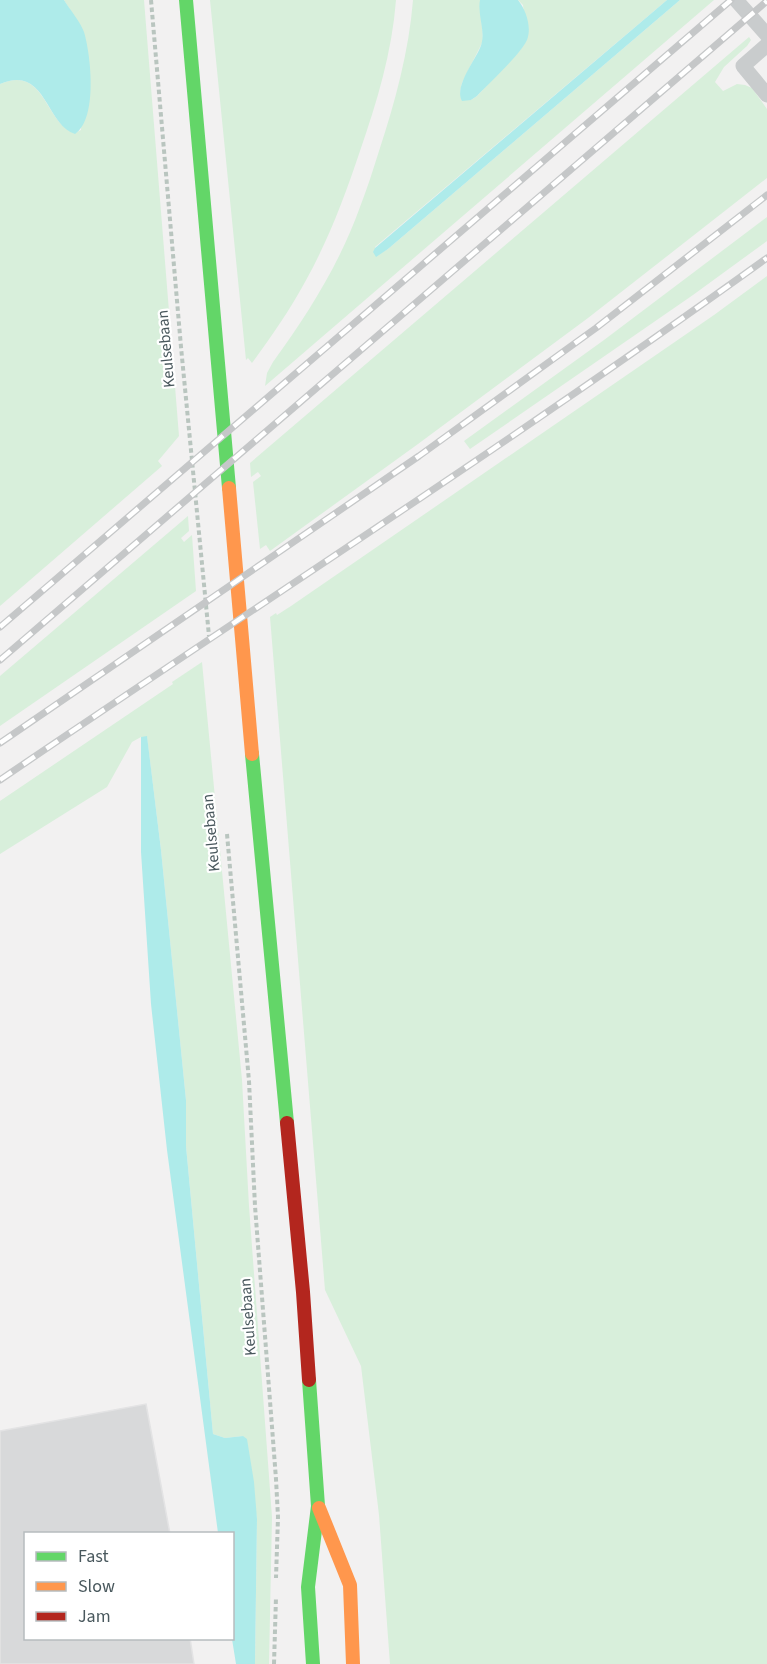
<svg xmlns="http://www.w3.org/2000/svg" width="767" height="1664" font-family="'Source Sans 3',sans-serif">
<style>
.green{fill:#d8efdb}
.water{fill:#aeebea}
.building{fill:#d8d9da;stroke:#e3e3e4;stroke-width:1.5}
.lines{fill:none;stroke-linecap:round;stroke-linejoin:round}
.path{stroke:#b9c5bf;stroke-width:4;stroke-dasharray:4.5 3;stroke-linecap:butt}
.lane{stroke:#c9cccd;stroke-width:15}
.fast{stroke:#63d668;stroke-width:14}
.slow{stroke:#ff974d;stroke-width:14}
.jam{stroke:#b3261e;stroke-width:14}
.rail-casing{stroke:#c5c7c8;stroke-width:7}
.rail{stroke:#fff;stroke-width:4.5;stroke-dasharray:14;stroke-linecap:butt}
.labels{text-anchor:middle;stroke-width:4.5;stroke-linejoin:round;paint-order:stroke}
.street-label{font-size:16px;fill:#49585d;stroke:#fff}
</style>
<rect width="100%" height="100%" fill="#f2f1f1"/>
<g class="green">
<path d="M64 0H144L179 436 158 461 162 466 0 606V84C46 64 44 124 75 133L81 130 83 31Z"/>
<path d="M210 0H396C392 52 377 102 360 151 345 196 328 241 305 282 290 310 271 337 252 363L248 358 246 360Z"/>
<path d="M413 0H480L483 41 462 83 460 92 471 100 477 96 521 49 527 39 523 5 518 0H667L375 247 376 256 388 249 680 0H714L265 386 267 373 273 362C308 314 340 263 360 207 367 189 373 170 379 151 395 102 409 51 413 0Z"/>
<path d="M749 37 751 40 747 46 724 67 715 82 723 91 737 84 745 85 752 88 767 109V178L588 318 418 444 270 551 266 545 260 549 253 482 261 476 258 472 251 477 250 463Z"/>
<path d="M767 217V241L693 295 470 449 464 441 604 340Z"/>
<path d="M767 276V1664H390L379 1515 361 1366 325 1290 270 617 276 613 277 615 291 606 714 315Z"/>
<path d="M188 516 189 531 181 538 184 542 192 535 196 591 0 726V676Z"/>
<path d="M202 662 242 1080 249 1206 272 1517 269 1664H255L257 1519 243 1436 225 1438 213 1434 186 1146V1100L161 850 147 737H141L132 742 107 787 0 854V801L173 684 172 682Z"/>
</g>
<g class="water">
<path d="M0 0H64C70 10 80 21 84 32 91 55 98 119 75 134 45 124 46 64 0 84Z"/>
<path d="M480 0H518C526 10 532 27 527 40 520 55 489 83 477 96L471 100 462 101C454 87 474 62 480 48 487 33 477 16 480 0Z"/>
<path d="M667 0H680L388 249 376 257 373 252 375 248Z"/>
<path d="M147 736 161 850 186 1100V1146L213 1434 225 1438 243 1436 247 1439 254 1482 257 1519 255 1664H236L232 1639V1534L218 1533 167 1150 151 1004 141 852V737Z"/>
</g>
<path class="building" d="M146 1404 170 1534H26V1638H190L194 1664H0V1431Z"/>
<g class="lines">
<g class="path">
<path d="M151 0 181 347 209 636"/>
<path d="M227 834 249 1081 255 1206 276 1479 278 1517 276 1578"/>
<path d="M274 1664 276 1597"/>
</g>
<g class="lane">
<path d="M736 0 767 35"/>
<path d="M767 45 743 66 767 95"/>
</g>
<g class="fast">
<path d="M186 0 229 488"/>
<path d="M252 754 287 1123"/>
<path d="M309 1380 318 1506 308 1587 313 1664"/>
</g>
<g class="slow">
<path d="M229 488 252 754"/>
<path d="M319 1508 350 1585 353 1664"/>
</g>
<path class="jam" d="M287 1123 303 1292 309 1380"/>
<g class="rail-casing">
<g id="rail">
<path d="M0 627 731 0"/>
<path d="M0 660 767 1"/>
<path d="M0 743 419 456 596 328 767 195"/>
<path d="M0 780C256 606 516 439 767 258"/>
</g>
</g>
<use href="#rail" class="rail"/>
</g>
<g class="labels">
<g class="street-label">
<text transform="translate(165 349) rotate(-95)" y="6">Keulsebaan</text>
<text transform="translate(210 833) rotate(-95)" y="6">Keulsebaan</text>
<text transform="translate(247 1317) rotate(-94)" y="6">Keulsebaan</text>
</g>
</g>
<rect x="24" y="1532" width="210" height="108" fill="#ffffff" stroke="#b6bcbe" stroke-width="1.5"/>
<rect x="36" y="1552" width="30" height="9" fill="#63d668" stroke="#b6bcbe" stroke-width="1.5"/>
<text x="78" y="1562" font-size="18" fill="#49585d">Fast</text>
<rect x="36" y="1582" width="30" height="9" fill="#ff974d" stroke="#b6bcbe" stroke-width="1.5"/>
<text x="78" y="1592" font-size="18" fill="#49585d">Slow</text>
<rect x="36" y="1612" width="30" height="9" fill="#b3261e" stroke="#b6bcbe" stroke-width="1.5"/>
<text x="78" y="1622" font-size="18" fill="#49585d">Jam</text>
</svg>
